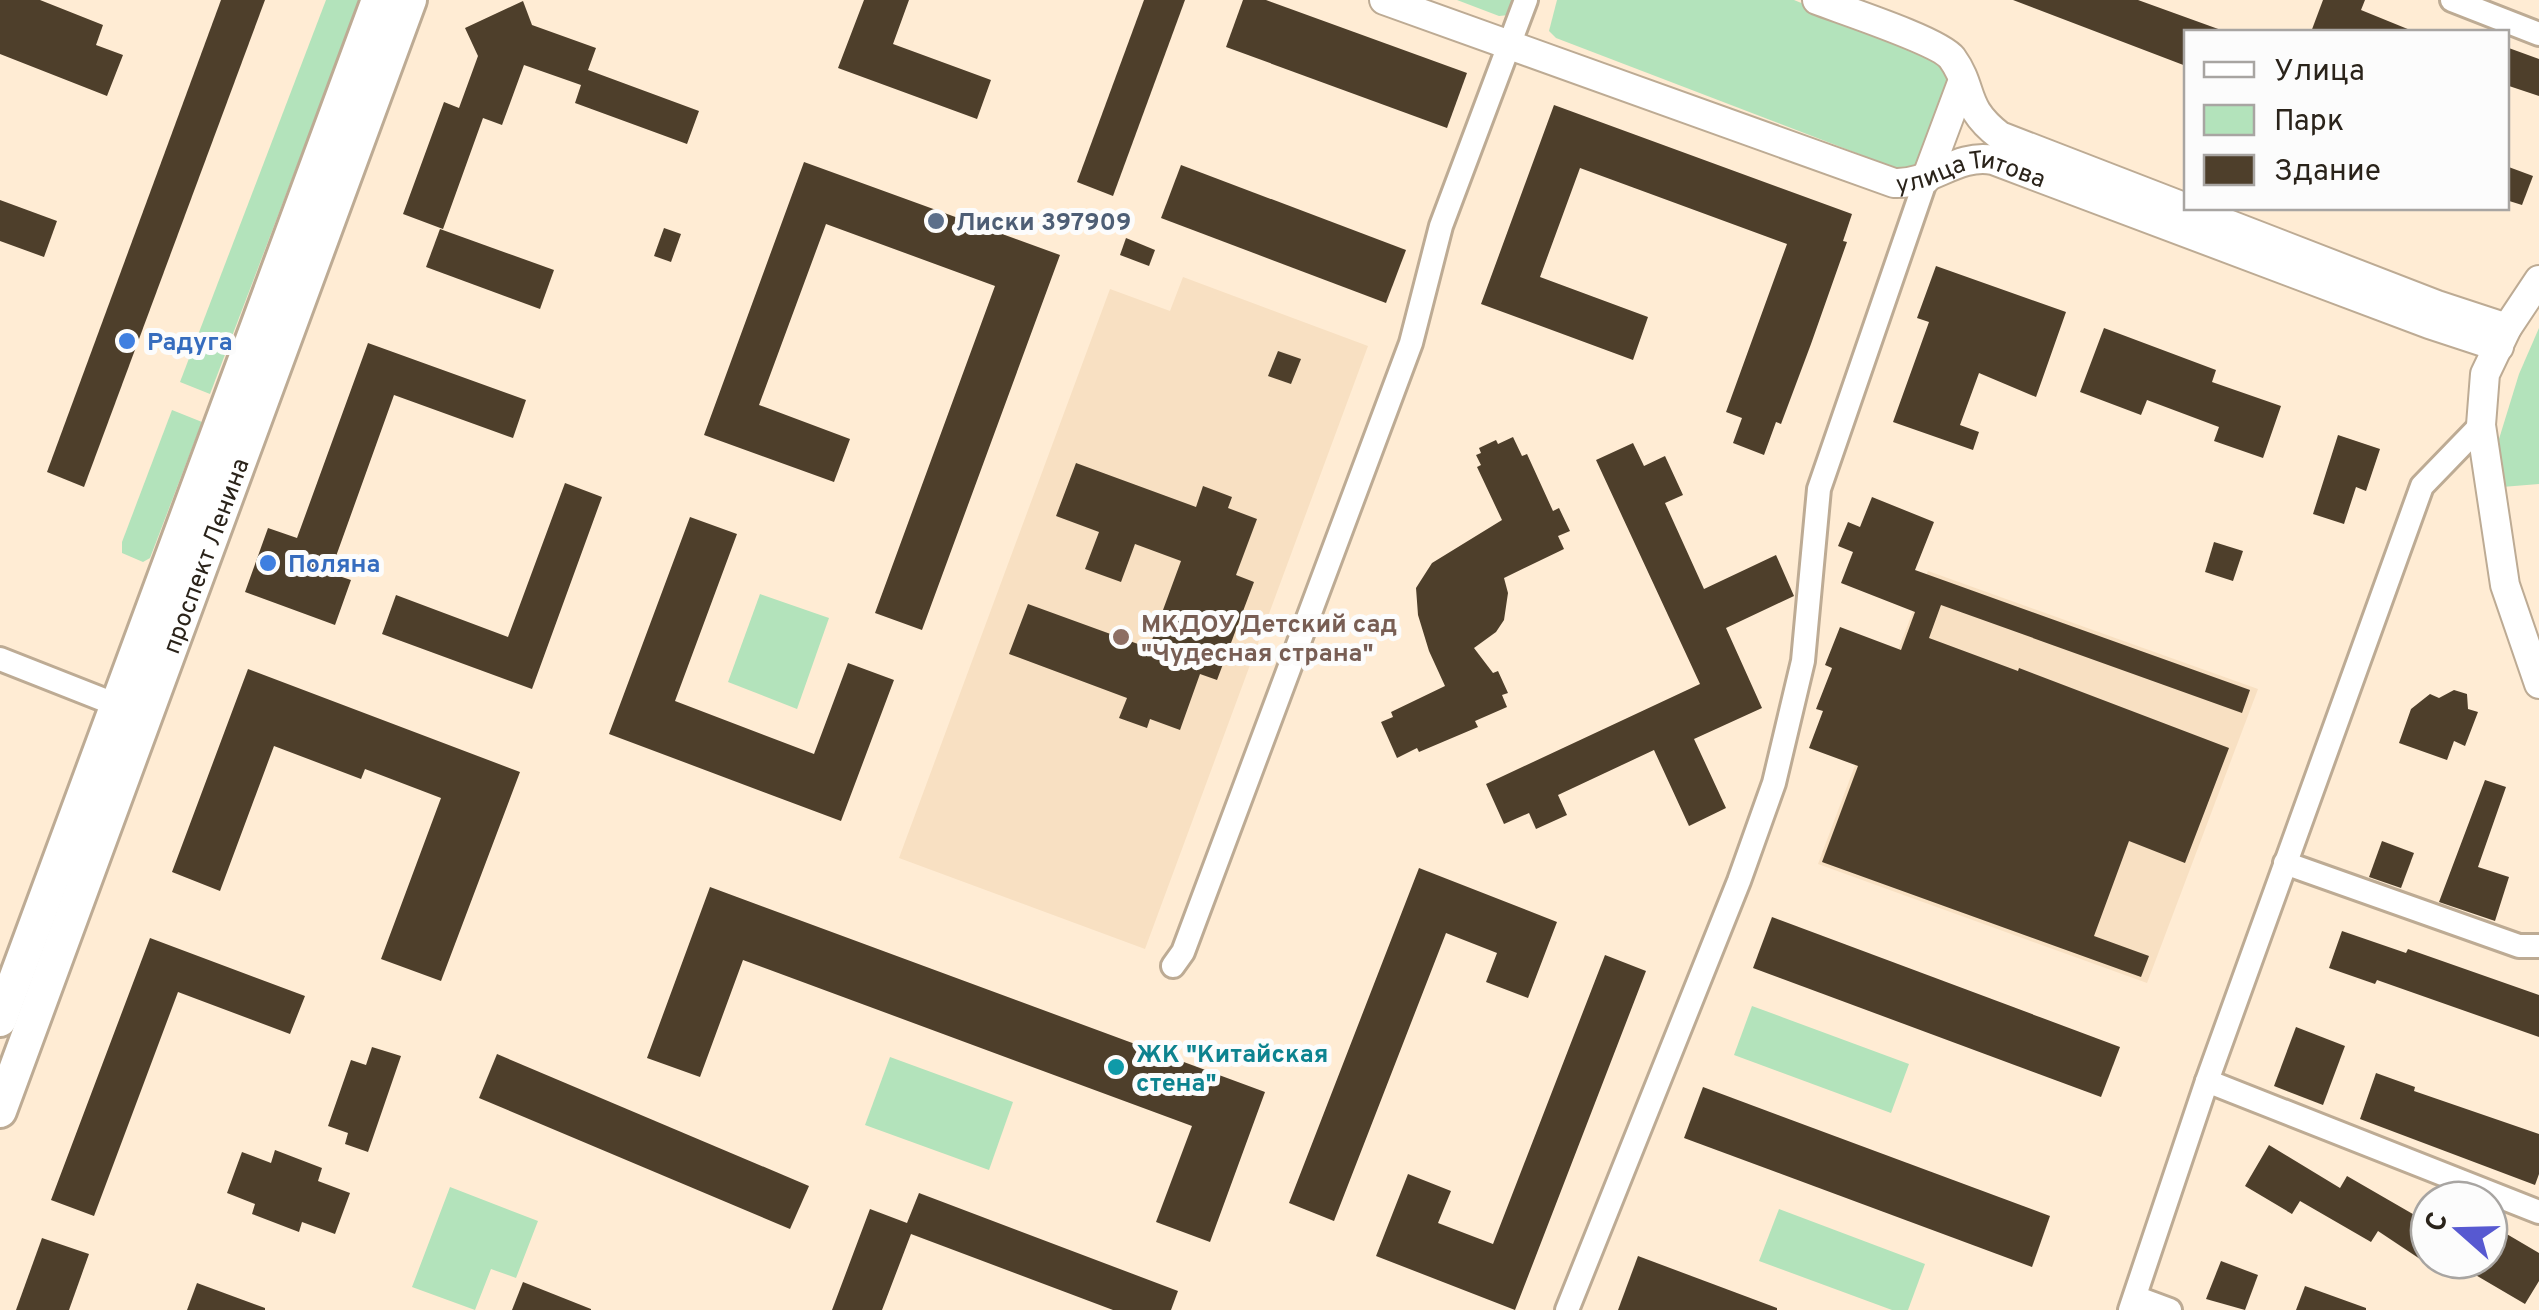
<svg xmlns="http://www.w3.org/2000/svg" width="2539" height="1310" font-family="Overpass,sans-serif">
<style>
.built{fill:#f8e0c2}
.green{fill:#b3e3bb}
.building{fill:#4e3f2b}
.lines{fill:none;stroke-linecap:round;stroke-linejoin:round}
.minor-casing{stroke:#bdab94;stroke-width:28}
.tertiary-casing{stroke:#bdab94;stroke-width:32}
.secondary-casing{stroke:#bdab94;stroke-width:38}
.minor{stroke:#fff;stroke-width:22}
.tertiary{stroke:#fff;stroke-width:28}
.secondary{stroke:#fff;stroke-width:32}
.service-dot{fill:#5c6f8a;stroke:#fcfcfc;stroke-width:4}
.shop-dot{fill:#3f7fe0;stroke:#fcfcfc;stroke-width:4}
.education-dot{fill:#8d6e63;stroke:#fcfcfc;stroke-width:4}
.culture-dot{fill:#0f9aa8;stroke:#fcfcfc;stroke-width:4}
.labels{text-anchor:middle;stroke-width:10;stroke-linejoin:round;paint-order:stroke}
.street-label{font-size:25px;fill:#2a231a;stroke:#fcfcfc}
.service-label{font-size:25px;font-weight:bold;fill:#4e5e75;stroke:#fcfcfc;text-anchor:start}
.shop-label{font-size:25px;font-weight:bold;fill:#366cbe;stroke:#fcfcfc;text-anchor:start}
.education-label{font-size:25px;font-weight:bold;fill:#785e54;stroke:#fcfcfc;text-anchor:start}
.culture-label{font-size:25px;font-weight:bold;fill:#0d838f;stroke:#fcfcfc;text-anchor:start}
</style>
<rect width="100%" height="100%" fill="#ffecd4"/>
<g class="built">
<path d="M1183 277 1368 346 1145 949 899 858 1110 289 1170 311Z"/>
<path d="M1928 571 2258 689 2147 983 1818 864Z"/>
</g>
<g class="green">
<path d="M326 0H360L210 394 180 382Z"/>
<path d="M1457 0H1518L1509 15 1499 16Z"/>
<path d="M1557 0H1794L1933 57 1943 64 1952 80 1930 165 1906 172 1556 38 1549 31Z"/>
<path d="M2539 328V484L2502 487 2499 439 2519 374Z"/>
<path d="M172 410 202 422 150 558 143 562 122 553V542Z"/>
<path d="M760 594 829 618 797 709 728 682Z"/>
<path d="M1752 1006 1909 1064 1891 1113 1734 1055Z"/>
<path d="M890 1057 1013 1102 989 1170 865 1125Z"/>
<path d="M450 1187 538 1221 516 1278 491 1269 475 1310 412 1287Z"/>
<path d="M1779 1209 1925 1264 1908 1310H1892L1759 1261Z"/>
</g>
<g class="building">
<path d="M0 0H40L103 25 96 45 123 55 107 96 0 54Z"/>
<path d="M221 0H265L84 487 47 472Z"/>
<path d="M864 0H909L893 44 991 80 977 119 838 68Z"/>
<path d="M1144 0H1185L1113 196 1077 182Z"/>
<path d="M1243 0H1266L1467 73 1447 128 1226 47Z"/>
<path d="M2013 0H2138L2221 30 2186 32V66Z"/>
<path d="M2323 0H2365L2361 10 2415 32H2311Z"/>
<path d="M523 1 532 25 596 48 588 70 699 111 687 144 575 103 581 85 524 65 502 125 483 118 443 229 403 214 444 102 459 108 478 56 465 28Z"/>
<path d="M2506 47 2539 59V96L2506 85Z"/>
<path d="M1554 105 1852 214 1843 241 1847 242 1811 344 1781 424 1776 422 1764 455 1733 443 1742 418 1726 412 1787 244 1580 168 1540 277 1648 317 1633 360 1481 304Z"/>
<path d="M804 162 1060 255 922 630 875 613 995 286 826 224 759 405 850 439 834 482 704 435Z"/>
<path d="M1181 165 1406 250 1386 303 1161 218Z"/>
<path d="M2506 166 2533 176 2522 205 2506 200Z"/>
<path d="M0 200 57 221 44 257 0 241Z"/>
<path d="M664 228 681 234 671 262 654 256Z"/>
<path d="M440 229 554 270 540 309 426 267Z"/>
<path d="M1126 238 1155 250 1149 266 1120 255Z"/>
<path d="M1936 266 2066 312 2036 397 1979 373 1960 425 1979 432 1973 450 1893 422 1929 322 1917 318Z"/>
<path d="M2104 328 2216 370 2212 382 2281 406 2263 458 2214 441 2219 427 2147 400 2141 415 2080 392Z"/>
<path d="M368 343 526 400 513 438 394 395 330 573 351 580 335 625 245 592 268 528 297 538Z"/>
<path d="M1278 351 1301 359 1291 384 1268 376Z"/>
<path d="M2338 435 2380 449 2366 491 2356 487 2344 524 2313 514Z"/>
<path d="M1513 437 1522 456 1527 454 1553 511 1559 508 1570 531 1558 536 1564 549 1504 578 1508 593 1504 620 1496 632 1474 648 1493 673 1498 671 1508 693 1502 695 1507 707 1475 721 1478 727 1419 752 1417 748 1397 758 1381 722 1393 717 1391 712 1445 686 1429 651 1418 615 1416 588 1432 563 1502 520 1477 467 1481 465 1476 455 1481 453 1479 448 1496 440 1498 444Z"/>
<path d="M1633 443 1644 466 1665 456 1683 495 1665 503 1704 589 1776 555 1794 596 1726 628 1762 708 1694 739 1726 808 1689 826 1654 750 1558 795 1567 815 1536 829 1529 813 1504 824 1486 784 1700 684 1596 460Z"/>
<path d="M1076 463 1196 507 1203 486 1232 497 1228 508 1257 519 1236 575 1254 582 1217 680 1200 674 1180 730 1150 719 1147 728 1119 718 1127 698 1009 654 1028 604 1149 648 1181 561 1135 544 1121 582 1085 569 1099 532 1056 516Z"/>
<path d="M565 483 602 497 532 689 382 634 396 595 508 637Z"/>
<path d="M1872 497 1934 522 1915 570 2250 690 2242 713 1941 605 1929 638 2018 671 2019 668 2229 748 2185 863 2129 841 2094 936 2149 956 2141 977 1822 862 1858 766 1809 748 1823 711 1816 709 1832 668 1825 665 1840 627 1901 650 1915 612 1841 583 1853 552 1838 546 1848 522 1860 527Z"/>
<path d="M690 517 737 534 675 701 814 754 848 663 894 680 841 821 609 734Z"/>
<path d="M2214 542 2243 551 2233 581 2205 572Z"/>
<path d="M248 669 520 772 441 981 381 959 441 798 365 769 361 779 274 746 220 891 172 872Z"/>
<path d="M2454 690 2467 694 2468 709 2478 712 2465 746 2454 741 2447 760 2399 743 2411 709 2430 694 2439 698Z"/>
<path d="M2485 780 2506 787 2478 867 2509 877 2495 921 2439 902Z"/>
<path d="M2382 841 2414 853 2401 888 2369 877Z"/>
<path d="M1419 868 1557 922 1528 998 1486 982 1497 953 1446 933 1334 1221 1289 1203Z"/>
<path d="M710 887 1265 1092 1210 1242 1156 1222 1192 1126 743 960 700 1077 647 1058Z"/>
<path d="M1772 917 2120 1047 2101 1097 1753 968Z"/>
<path d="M2342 931 2406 953 2408 949 2539 995V1037L2377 980 2375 984 2329 968Z"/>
<path d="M150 938 305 996 290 1034 178 992 94 1216 51 1200Z"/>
<path d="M1605 955 1646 971 1515 1310 1376 1256 1408 1174 1451 1191 1438 1223 1493 1244Z"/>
<path d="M2296 1027 2345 1046 2323 1105 2274 1086Z"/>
<path d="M372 1047 401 1056 368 1152 345 1144 348 1133 328 1126 351 1060 366 1065Z"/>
<path d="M497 1054 809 1186 790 1229 479 1098Z"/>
<path d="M2376 1073 2415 1087 2414 1091 2539 1134V1174L2535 1185 2360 1119Z"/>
<path d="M1703 1087 2050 1216 2032 1267 1684 1138Z"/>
<path d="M2269 1145 2340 1188 2347 1176 2418 1217 2429 1200V1265L2378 1231 2371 1242 2300 1201 2292 1214 2245 1186Z"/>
<path d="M275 1150 322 1168 318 1181 350 1193 335 1234 302 1222 299 1232 252 1214 255 1204 227 1193 242 1152 271 1163Z"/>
<path d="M919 1193 1178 1291 1171 1310H1113L911 1234 882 1310H832L870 1209 907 1223Z"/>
<path d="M2505 1233 2539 1253V1281L2525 1304 2450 1260H2489Z"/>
<path d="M42 1238 89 1254 69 1310H16Z"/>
<path d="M1638 1256 1777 1308V1310H1618Z"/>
<path d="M2221 1261 2258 1275 2245 1310 2206 1299Z"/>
<path d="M523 1282 591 1309V1310H512Z"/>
<path d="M197 1283 265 1308V1310H187Z"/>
<path d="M2305 1286 2366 1308V1310H2296Z"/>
</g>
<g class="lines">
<g class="minor-casing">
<g id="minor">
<path d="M2452 0 2539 34"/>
<path d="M0 659 127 709"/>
<path d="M2285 863 2519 946H2539"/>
<path d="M1173 966 1183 952 1411 343 1441 226 1526 0"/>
<path d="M2207 1081 2539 1212"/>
<path d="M2135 1297 2170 1310"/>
<path d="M1567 1310 1739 881 1774 783 1803 661 1819 489 1926 179"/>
<path d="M2130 1310 2207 1081 2422 486 2481 425"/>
</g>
</g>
<g class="tertiary-casing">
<g id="tertiary">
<path id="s1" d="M1384 0 1894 183C1930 185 1957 153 1993 160L2429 324 2499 347"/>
<path d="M1817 0C1843 10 1939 41 1952 58 1975 90 1961 106 2000 136L2437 305 2507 328"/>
<path d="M1926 179 1963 80"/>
<path d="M2539 280 2507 328 2485 374 2481 425 2505 585 2539 684"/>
</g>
</g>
<g class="secondary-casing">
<g id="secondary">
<path d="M0 1020 378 0"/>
<path id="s2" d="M0 1111 410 0"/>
</g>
</g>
<use href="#minor" class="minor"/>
<use href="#tertiary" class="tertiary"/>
<use href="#secondary" class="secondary"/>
</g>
<circle class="service-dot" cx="936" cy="221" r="10"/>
<g class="shop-dot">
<circle cx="127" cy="341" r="10"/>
<circle cx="268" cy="563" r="10"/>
</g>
<circle class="education-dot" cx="1121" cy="637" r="10"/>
<circle class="culture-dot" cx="1116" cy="1067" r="10"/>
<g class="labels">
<g class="street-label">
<text dy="9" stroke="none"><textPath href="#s1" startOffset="622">улица Титова</textPath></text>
<text dy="9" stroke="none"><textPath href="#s2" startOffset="592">проспект Ленина</textPath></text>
</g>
<g class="service-label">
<text x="956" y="230">Лиски 397909</text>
</g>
<g class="shop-label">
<text x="147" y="350">Радуга</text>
<text x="288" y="572">Поляна</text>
</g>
<g class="education-label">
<text x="1141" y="632">МКДОУ Детский сад<tspan x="1141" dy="29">"Чудесная страна"</tspan></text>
</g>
<g class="culture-label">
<text x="1136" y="1062">ЖК "Китайская<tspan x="1136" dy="29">стена"</tspan></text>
</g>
</g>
<rect x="2184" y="30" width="325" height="180" fill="#fcfcfc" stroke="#a8a5a2" stroke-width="2.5"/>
<rect x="2204" y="62" width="50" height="15" fill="#ffffff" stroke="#a8a5a2" stroke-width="2.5"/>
<text x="2274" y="80" font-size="30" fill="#2a231a">Улица</text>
<rect x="2204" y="105" width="50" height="30" fill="#b3e3bb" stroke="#a8a5a2" stroke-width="2.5"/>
<text x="2274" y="130" font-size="30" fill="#2a231a">Парк</text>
<rect x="2204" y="155" width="50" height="30" fill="#4e3f2b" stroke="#a8a5a2" stroke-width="2.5"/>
<text x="2274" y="180" font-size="30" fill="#2a231a">Здание</text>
<g transform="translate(2459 1230) rotate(290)"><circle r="48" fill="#fcfcfc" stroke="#a8a5a2" stroke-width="2.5"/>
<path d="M0-8L18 38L0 25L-18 38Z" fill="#5759d1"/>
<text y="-15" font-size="28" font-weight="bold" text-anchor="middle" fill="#2a231a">С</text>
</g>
</svg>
